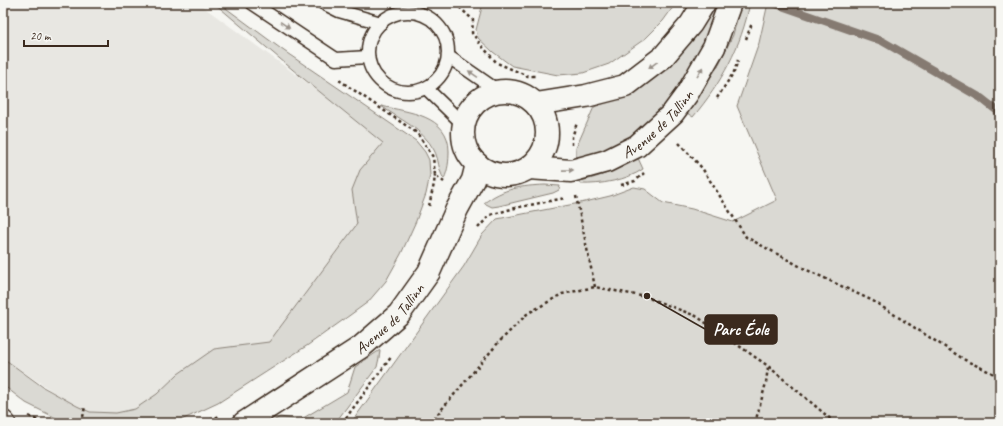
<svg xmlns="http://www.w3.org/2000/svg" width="1003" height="426" font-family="Caveat,sans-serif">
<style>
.built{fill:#e8e7e2}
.green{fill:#dad9d3;stroke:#8a8278}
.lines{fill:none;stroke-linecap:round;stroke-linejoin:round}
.stream{stroke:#857a71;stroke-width:8}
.service-casing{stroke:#3b2a1e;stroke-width:15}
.tertiary-casing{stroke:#3b2a1e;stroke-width:25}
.path{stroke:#3b2a1e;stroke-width:2.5;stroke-dasharray:3 3;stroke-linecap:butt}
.service{stroke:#f6f6f2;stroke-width:12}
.tertiary{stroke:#f6f6f2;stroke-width:22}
.oneway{fill:#989088}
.labels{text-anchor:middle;stroke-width:4;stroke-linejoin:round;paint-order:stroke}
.street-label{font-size:16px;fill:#3b2a1e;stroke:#f6f6f2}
.leader{fill:none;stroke:#3b2a1e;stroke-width:1.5}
.callout-dot{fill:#3b2a1e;stroke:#f6f6f2;stroke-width:1.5}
.callout{fill:#3b2a1e;stroke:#3b2a1e;stroke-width:1.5}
.callout-label{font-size:17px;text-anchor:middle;font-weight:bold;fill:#fff}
</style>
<rect width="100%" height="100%" fill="#f6f6f2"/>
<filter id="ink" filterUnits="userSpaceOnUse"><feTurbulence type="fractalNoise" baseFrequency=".025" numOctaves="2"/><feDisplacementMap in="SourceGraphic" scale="8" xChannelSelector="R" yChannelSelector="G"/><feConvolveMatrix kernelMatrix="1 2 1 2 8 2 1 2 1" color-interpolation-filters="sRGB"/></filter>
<g filter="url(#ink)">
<path class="built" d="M3 3H198L416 162 378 288 166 423 89 416 3 358Z"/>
<g class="green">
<path d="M214 3H219L284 51 416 141 425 152 429 160 430 175 426 194 416 221 401 254 386 281 368 302 346 318 308 345 218 403 175 423H66L26 403 3 385V358L43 387 77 406 90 412 116 413 135 409 157 394 178 374 214 349 269 342 357 224 352 190 360 170 383 143 299 75Z"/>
<path d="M488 3H529L609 8 632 3H676L663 21 646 38 609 64 583 73 558 75 512 66 493 52 478 38 476 30 482 7Z"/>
<path d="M713 3H722L709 39 675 96 634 137 607 151 576 160V148L594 107 633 92Z"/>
<path d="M741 3H750C741 47 722 82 693 117L687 113 718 66 733 35Z"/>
<path d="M768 3H1000V423H351L464 266 482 235 497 219 585 202 610 196 634 187 645 189 663 203 692 209 733 222 777 200 737 106 759 43Z"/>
<path d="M381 106C408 112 449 115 449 151 449 161 448 170 444 179 438 170 439 159 434 150 423 129 399 119 381 106Z"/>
<path d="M638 158 643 169C628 180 599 185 581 184L580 181C601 177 619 169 638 158Z"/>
<path d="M545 185 560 186 559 190 553 193 499 206 492 207 484 203C504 188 521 186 545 185Z"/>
<path d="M380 350 379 358 377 367 335 423H270L280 417 300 420 347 392 355 367Z"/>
</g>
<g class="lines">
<path class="stream" d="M773 3 882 41 981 98 1000 113"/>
<g class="service-casing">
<g id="service">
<path d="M252 3 336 59 368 57"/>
<path d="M323 3 339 11 381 23"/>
<circle cx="408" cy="52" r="40"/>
<path d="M449 57 498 91"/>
<path d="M427 89 464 125"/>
</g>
</g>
<g class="tertiary-casing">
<g id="tertiary">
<circle cx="505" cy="133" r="42"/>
<path d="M536 104 586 96 625 86 663 57 691 24 704 3"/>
<path id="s1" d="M529 168 571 171 607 161 637 146 673 113 687 94 714 47 730 3"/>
<path d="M3 422 4 423"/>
<path id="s2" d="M244 423 361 347 399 314 429 272 457 209 473 180 477 164"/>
</g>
</g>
<g class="path">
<path d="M455 3 473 20 472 33 481 45 497 63 528 76H536"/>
<path d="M746 39 752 23"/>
<path d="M339 80 417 133 433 157 435 175 444 182"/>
<path d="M717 98 734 72 738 60"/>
<path d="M679 143 702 168 746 237 803 268 873 301 965 360 992 373 1000 374"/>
<path d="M572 145V137L577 123"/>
<path d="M621 185 635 181 644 173"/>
<path d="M576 196 595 287"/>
<path d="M429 206 434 184 435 175"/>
<path d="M478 228 490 215 515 208 565 198"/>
<path d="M29 416 43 423"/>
<path d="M82 423 85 406"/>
<path d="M205 423 219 416"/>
<path d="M342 423 392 356"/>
<path d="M430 423 498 343 527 314 562 294 595 287 646 297 696 316 768 366 833 421 837 423"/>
<path d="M755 423 766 383 768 366"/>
</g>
<use href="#service" class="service"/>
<use href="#tertiary" class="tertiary"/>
</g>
<defs><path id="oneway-solid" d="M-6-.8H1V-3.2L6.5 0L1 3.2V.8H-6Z"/></defs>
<g class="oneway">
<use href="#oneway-solid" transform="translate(285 25) rotate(34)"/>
<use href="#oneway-solid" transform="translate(653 65) rotate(143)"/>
<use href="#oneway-solid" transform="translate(700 72) rotate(-60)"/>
<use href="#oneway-solid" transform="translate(473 74) rotate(-145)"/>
<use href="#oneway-solid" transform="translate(568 170) rotate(-1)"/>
</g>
</g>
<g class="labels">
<g class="street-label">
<text dy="6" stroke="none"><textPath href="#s1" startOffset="143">Avenue de Tallinn</textPath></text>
<text dy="6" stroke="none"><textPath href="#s2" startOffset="180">Avenue de Tallinn</textPath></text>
</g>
</g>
<path class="leader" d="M647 296L705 329"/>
<circle class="callout-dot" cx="647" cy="296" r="4"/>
<rect class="callout" x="705" y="315" width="72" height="29" rx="4"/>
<g class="callout-label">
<text x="741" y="335">Parc Éole</text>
</g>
<rect width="1003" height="426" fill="none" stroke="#f6f6f2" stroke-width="16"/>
<rect x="8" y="8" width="987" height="410" fill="none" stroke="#3b2a1e" stroke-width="1.5" filter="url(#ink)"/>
<path d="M24 40v6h84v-6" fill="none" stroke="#3b2a1e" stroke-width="2"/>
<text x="30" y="40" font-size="12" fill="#3b2a1e" stroke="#f6f6f2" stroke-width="3" paint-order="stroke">20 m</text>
</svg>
